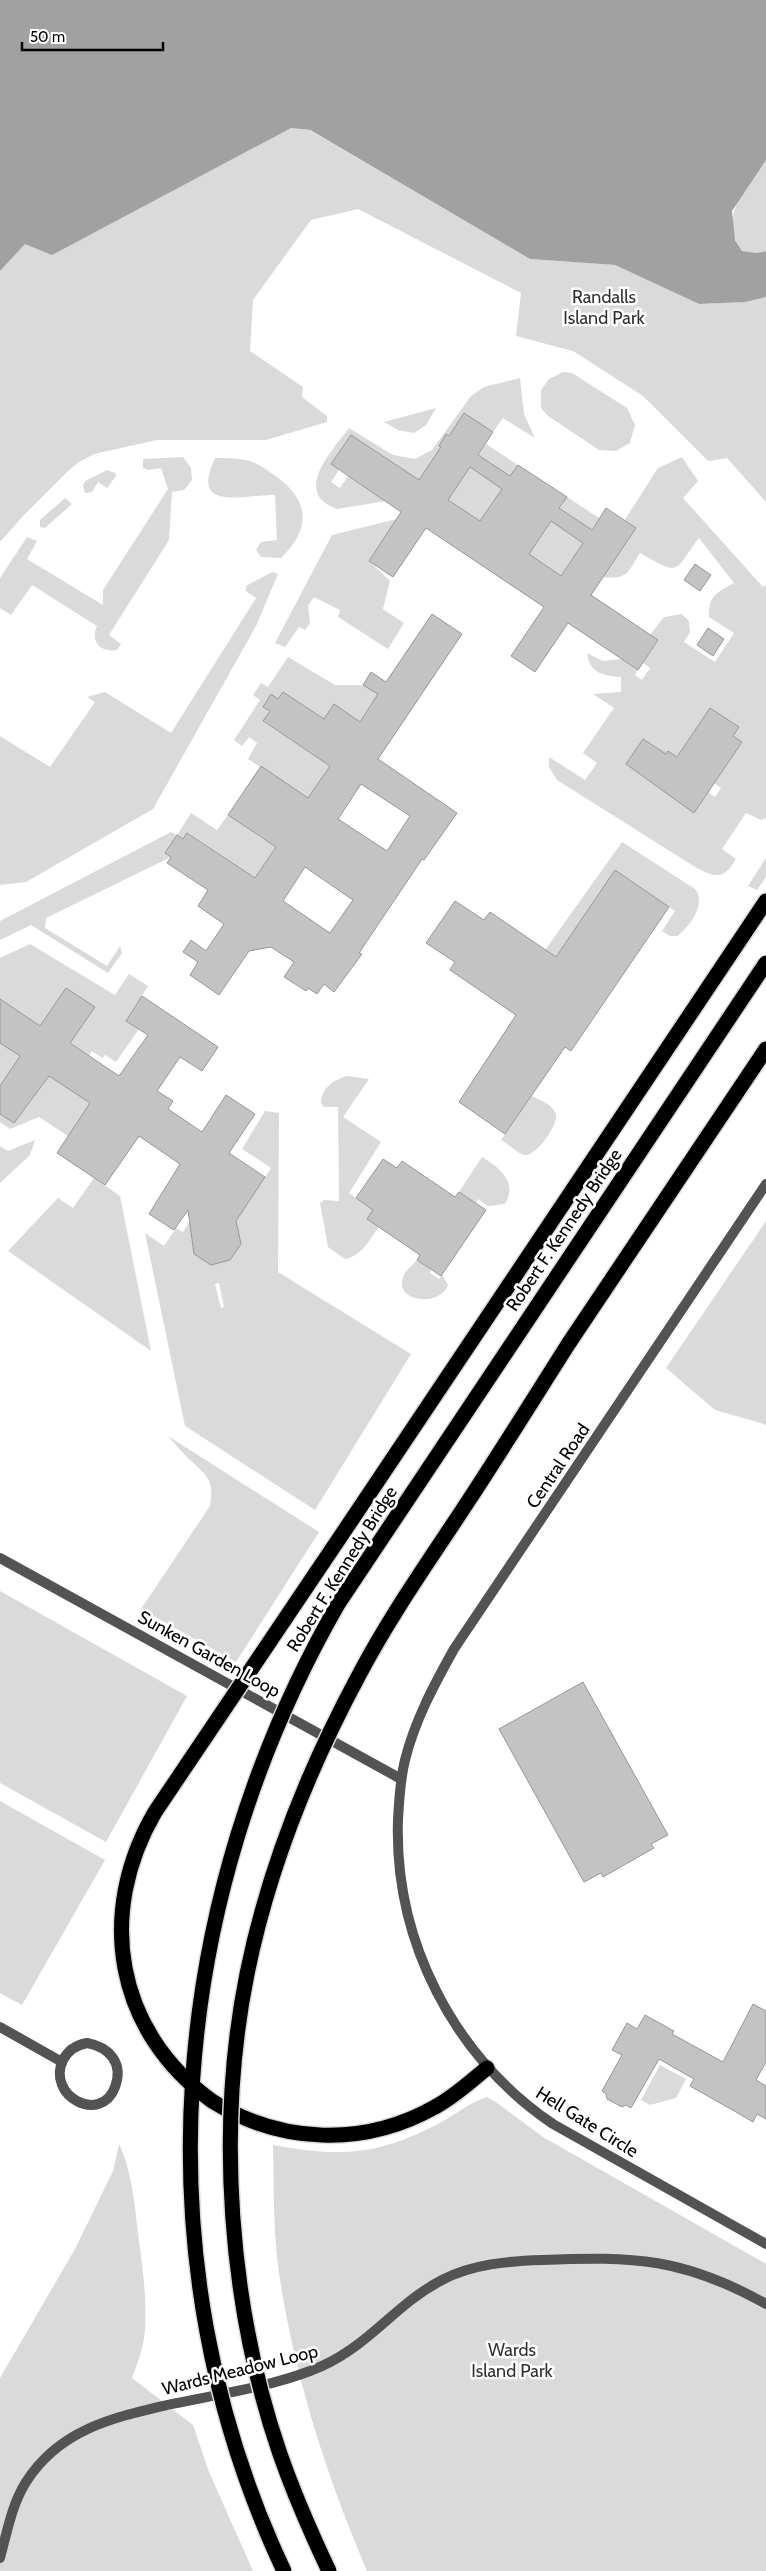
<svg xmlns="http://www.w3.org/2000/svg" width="766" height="2571" font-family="Cabin,sans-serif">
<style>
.green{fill:#dadada;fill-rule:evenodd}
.water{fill:#a1a1a1}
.building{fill:#c3c3c3;stroke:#979797;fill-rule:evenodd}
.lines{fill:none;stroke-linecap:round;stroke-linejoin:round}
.motorway-casing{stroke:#dbdbdb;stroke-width:18}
.minor{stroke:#535353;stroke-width:10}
.tertiary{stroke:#535353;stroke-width:10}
.motorway{stroke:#000;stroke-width:15}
.motorway-bridge-casing{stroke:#dbdbdb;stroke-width:18;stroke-linecap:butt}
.motorway-bridge{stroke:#000;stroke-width:15}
.labels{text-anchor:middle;stroke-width:5;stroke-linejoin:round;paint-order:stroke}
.park-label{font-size:18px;fill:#313131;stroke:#fff}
.street-label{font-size:18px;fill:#000;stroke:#fff}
</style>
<rect width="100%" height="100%" fill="#fff"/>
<g class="green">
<path d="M291 128 309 130 530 259 615 265 699 304 746 302 766 297V502L727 458 709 461 704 457 643 396 573 351 516 336 521 293 358 209 311 220 253 300 250 351 303 387 302 397 327 416V422L266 440H157L94 454 79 462 68 471 24 515 0 542V271L25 243Z"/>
<path d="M766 160V251L757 253 742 251C717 216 746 188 766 160Z"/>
<path d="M563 372 572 373 627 408 635 425 630 443 616 451 599 450 548 416 541 408V390L549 379Z"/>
<path d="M520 378 524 414 535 438 503 418 493 432 464 413 419 480 351 435 331 464 339 470 331 482 340 488 348 476 386 501 337 509C291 493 333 450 349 428L393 455 415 459 432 450 471 396 484 387Z"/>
<path d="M436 408 426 425 414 433 398 430 384 422Z"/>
<path d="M486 444 518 465 494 501 488 526 448 500Z"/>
<path d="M183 457 191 468 192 480 184 490 172 492 169 540 109 635 121 644 117 650C100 653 90 641 97 626L32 585 11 615 0 608V578L27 537 37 541 27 559 103 605V590L168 489 161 468 148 470 143 468V459Z"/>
<path d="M682 457 698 481 683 498 763 587 766 585V818L761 820 746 813 722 849 736 859C724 880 715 878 695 867L557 780 549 767V757L585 780 597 763 583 753 614 708 593 694 621 692V677C604 676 589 673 587 653L603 661 621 659 638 670 635 675 642 680 650 668 643 663 658 641 650 635 664 617 682 614 689 621 690 632 684 642 715 662 734 633 709 617C708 595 718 592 734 583L699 538C673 572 682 577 640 553 628 572 628 580 603 577L624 521 658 468ZM710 708 739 727 733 736 742 742 714 783 721 788 715 797 708 792 694 812 626 764 643 739 666 754 677 757Z"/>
<path d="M215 458C226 458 238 458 250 461 259 464 268 471 277 477 310 501 311 529 281 558L261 557 256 550 261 542 277 540 275 495C241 495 190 512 215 458Z"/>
<path d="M107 470 115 473 116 476 107 488 98 482 92 492 85 493 83 485 85 481Z"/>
<path d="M567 497 599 518 561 576 529 554Z"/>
<path d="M65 498 72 504 45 528 40 527V520Z"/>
<path d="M397 519 369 561 390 581 383 609 404 623 388 649 338 617 340 610 314 597 308 606 310 623 305 630 299 627 285 647 275 643 332 535Z"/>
<path d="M272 572 278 574 256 626 153 809 26 882 0 885V736L50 767 95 702 87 697 105 692 171 733 256 598 246 591V586Z"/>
<path d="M288 657 335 685H363L369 688 384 686 350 736 334 704 324 719 283 692 278 699 271 695 264 707 270 711 263 722 330 766 304 805 297 791 248 759 257 743 249 737 242 746 234 740 260 700 253 695 261 683 268 687Z"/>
<path d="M191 813 217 830 228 815 264 840H280L255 878 188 833 183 839 177 835 171 857 46 918 45 928 107 966 120 946 122 953 108 973 31 925 0 940V921L171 832 177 835Z"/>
<path d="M622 842 695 889C707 904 690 925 678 936H670L662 931 675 911 615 870 556 957 545 950Z"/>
<path d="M766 858V877L757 890 748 886Z"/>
<path d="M30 944 115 995 129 974 148 986 126 1021 139 1029 116 1062 105 1055 102 1058 92 1051 89 1056 70 1043 94 1007 66 988 40 1026 0 1008V958Z"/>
<path d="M0 1043 20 1056 0 1090Z"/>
<path d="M49 1076 97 1108 68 1136 39 1117 10 1129 0 1122V1114L14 1123Z"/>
<path d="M347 1076 369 1079 343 1117 381 1142 349 1193 373 1210 379 1227C369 1240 362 1256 345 1259L328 1247 320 1203 324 1200 339 1201 338 1107H324L321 1103C322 1088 333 1080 347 1076Z"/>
<path d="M532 1096C540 1100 554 1105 556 1115 558 1125 536 1157 524 1155 517 1153 508 1144 501 1140Z"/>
<path d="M265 1111 279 1113 278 1272 411 1354 315 1510 185 1426 145 1233 164 1246 176 1228 183 1232 208 1194 243 1210 271 1168 242 1149ZM237 1225 241 1244 230 1260 211 1265ZM219 1283 224 1307 221 1308 215 1284Z"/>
<path d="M35 1140 30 1155 0 1183V1146L8 1151Z"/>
<path d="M482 1157C500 1168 518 1182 505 1204L488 1206 478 1199 476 1203 459 1192Z"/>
<path d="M94 1178 120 1196 151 1351 8 1251 58 1198 73 1208Z"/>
<path d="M766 1221V1426L764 1424 715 1410 666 1368Z"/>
<path d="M417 1260 431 1270 430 1273 439 1279 442 1275 448 1285C440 1308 391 1302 404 1275 406 1270 413 1265 417 1260Z"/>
<path d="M168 1436 319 1532 236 1662 141 1609 210 1506C215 1477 205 1475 187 1457 180 1450 174 1443 168 1436Z"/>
<path d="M0 1591 187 1696 106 1842 0 1783Z"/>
<path d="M0 1801 105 1860 22 2005 0 1993Z"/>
<path d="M660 2065 686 2079 676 2098 650 2105 641 2100Z"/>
<path d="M487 2097 496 2102 543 2137 766 2264V2571H367C325 2472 293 2372 278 2266 273 2226 274 2185 273 2145 340 2157 375 2156 436 2125 454 2116 468 2103 487 2097Z"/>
<path d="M119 2144C133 2174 135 2209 139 2241 143 2271 147 2300 145 2330 144 2346 138 2362 132 2378L193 2425 209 2472 253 2571H0V2378L75 2249 113 2171Z"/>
</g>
<path class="water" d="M0 0H766V160L732 211 735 240 742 251 757 253 766 251V297L746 302 699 304 615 265 530 259 310 130 291 128 52 255 25 244 0 271Z"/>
<g class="building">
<path d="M464 413 493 432 478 455 510 476 518 465 567 497 559 508 592 530 606 508 636 528 591 595 658 640 638 670 568 623 535 672 511 656 544 607 426 528 393 577 369 561 401 512 331 464 351 435 419 480 441 447 439 446 446 434 449 436ZM470 467 502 489 480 521 448 500ZM551 521 583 543 561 576 529 554Z"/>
<path d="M695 564 711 575 700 591 684 580Z"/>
<path d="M432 614 462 634 378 759 457 813 424 860 422 859 359 953 362 954 334 992 324 984 317 994 308 988 306 991 284 977 294 962 271 947 249 951 219 995 190 975 198 962 183 952 191 940 206 951 224 924 198 906 208 890 167 863 171 857 165 853 177 835 183 839 187 833 255 878 276 847 228 815 261 766 308 798 330 766 263 721 270 711 263 707 271 694 278 699 283 692 324 719 334 704 360 722 378 694 363 685 371 672 386 682ZM361 784 410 816 387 851 338 819ZM305 867 353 900 330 933 283 901Z"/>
<path d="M708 628 724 639 713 656 697 645Z"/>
<path d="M710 708 739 727 733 736 742 742 694 813 626 764 643 739 666 754 668 751 677 757Z"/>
<path d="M615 870 669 907 571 1051 565 1047 505 1134 459 1102 516 1015 450 970 455 962 426 943 455 901 484 920 490 912 556 957Z"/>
<path d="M66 988 95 1007 70 1043 119 1076 148 1035 126 1021 142 996 218 1047 202 1071 180 1057 157 1091 173 1101 168 1109 202 1132 226 1095 255 1114 229 1153 265 1177 236 1221 241 1244 230 1260 211 1265 194 1254 188 1210 174 1230 149 1214 180 1164 139 1136 105 1185 57 1153 90 1103 49 1076 14 1123 0 1114V1086L20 1056 0 1043V999L40 1026Z"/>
<path d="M383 1159 397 1168 402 1161 455 1197 459 1192 486 1210 441 1276 417 1260 420 1255 367 1219 373 1210 356 1198Z"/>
<path d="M583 1682 668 1835 651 1844 654 1848 603 1877 601 1873 584 1882 499 1729Z"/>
<path d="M753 2004 766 2011V2062L756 2080 766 2086V2119L757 2114 753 2122 736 2112 690 2086 694 2079 659 2059 631 2108 626 2105 622 2107 607 2099 606 2094 602 2091 622 2055 612 2050 627 2023 637 2029 645 2015 674 2031 672 2034 723 2062Z"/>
</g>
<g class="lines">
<g class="motorway-casing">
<g id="motorway">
<path d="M569 1343 766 1049"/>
<path d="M353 1518 766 901"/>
<path d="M212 2101C281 2144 364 2147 435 2107 454 2097 470 2082 487 2068"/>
</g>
</g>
<g class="minor">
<path d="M0 1558 401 1779"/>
<path d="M0 2027 62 2062"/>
<path d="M87 2043C109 2047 124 2063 115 2087 101 2125 46 2096 63 2060 68 2050 76 2045 87 2043Z"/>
<path d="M0 2558C7 2532 12 2504 26 2482 59 2430 111 2418 167 2405 214 2395 265 2388 310 2371 366 2351 392 2306 442 2280 472 2264 509 2261 542 2260 634 2256 684 2258 766 2304"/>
</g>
<path class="tertiary" d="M766 1184 454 1649C434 1685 415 1720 405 1760 400 1780 399 1800 398 1820 394 1940 453 2056 553 2124L766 2244"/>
<use href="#motorway" class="motorway"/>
<g class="motorway-bridge-casing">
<g id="motorway-bridge">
<path d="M212 2101C115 2031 96 1913 155 1812L353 1518"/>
<path d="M284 2571C137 2260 169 1899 338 1604L766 963"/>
<path d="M329 2571C311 2533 294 2494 280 2454 229 2306 216 2128 247 1974 268 1870 309 1768 359 1675 391 1614 431 1558 469 1500 503 1448 536 1395 569 1343"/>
</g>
</g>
<use href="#motorway-bridge" class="motorway-bridge"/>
</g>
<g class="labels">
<g class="park-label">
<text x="604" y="303">Randalls<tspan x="604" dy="21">Island Park</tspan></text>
<text x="512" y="2356">Wards<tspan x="512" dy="21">Island Park</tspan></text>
</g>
<g class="street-label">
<text transform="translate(564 1230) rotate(-56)" y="6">Robert F. Kennedy Bridge</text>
<text transform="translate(558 1466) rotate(-56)" y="6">Central Road</text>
<text transform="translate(342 1569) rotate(-58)" y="6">Robert F. Kennedy Bridge</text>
<text transform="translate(209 1654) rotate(29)" y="6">Sunken Garden Loop</text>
<text transform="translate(587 2122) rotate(32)" y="6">Hell Gate Circle</text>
<text transform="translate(240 2370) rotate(-14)" y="6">Wards Meadow Loop</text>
</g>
</g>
<path d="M22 42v8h141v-8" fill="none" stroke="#000000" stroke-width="2.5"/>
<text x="30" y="42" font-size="15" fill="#000000" stroke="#ffffff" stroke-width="4" paint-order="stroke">50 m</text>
</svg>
